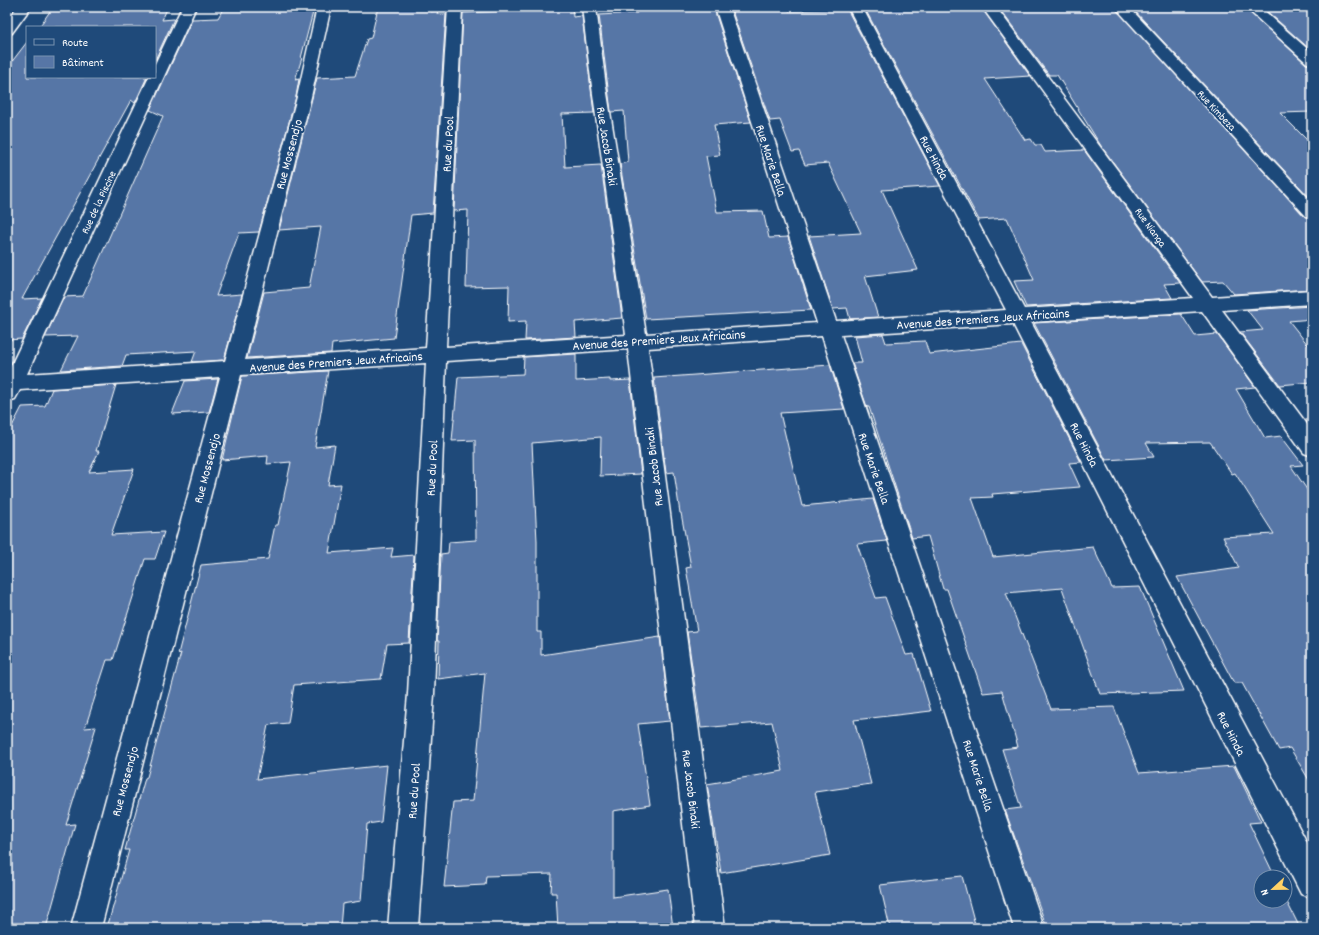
<svg xmlns="http://www.w3.org/2000/svg" width="1319" height="935" font-family="Dekko,sans-serif">
<style>
.building{fill:#5776a6;stroke:#fff}
.lines{fill:none;stroke-linecap:round;stroke-linejoin:round}
.minor-casing{stroke:#fff;stroke-width:3}
.tertiary-casing{stroke:#fff;stroke-width:3}
.minor{fill:#1f4a7a;fill-rule:evenodd}
.tertiary{fill:#1f4a7a;fill-rule:evenodd}
.labels{text-anchor:middle;stroke-width:4;stroke-linejoin:round;paint-order:stroke}
.far-street-label{font-size:11px;fill:#fff;stroke:#1f4a7a}
.street-label{font-size:13px;fill:#fff;stroke:#1f4a7a}
</style>
<rect width="100%" height="100%" fill="#1f4a7a"/>
<filter id="ink" filterUnits="userSpaceOnUse"><feTurbulence type="fractalNoise" baseFrequency=".025" numOctaves="2"/><feDisplacementMap in="SourceGraphic" scale="8" xChannelSelector="R" yChannelSelector="G"/><feConvolveMatrix kernelMatrix="1 2 1 2 8 2 1 2 1" color-interpolation-filters="sRGB"/></filter>
<g filter="url(#ink)">
<g class="building">
<path d="M53 7H135L132 11 167 9 162 20 174 19 155 60V27H39Z"/>
<path d="M224 7H305L303 12H313L301 58H302L295 80 299 79 296 97 259 232 239 233 216 296 242 294 224 360 192 362 196 351 126 355 122 366 61 370 78 336 45 337 64 297 83 296 163 116 150 110 192 19 218 18Z"/>
<path d="M378 7H431L430 12 438 11 437 14H446L433 213 411 215 394 338 332 344 331 353 247 358 264 292 309 288 321 227 279 230 317 78 355 76 367 39 371 38Z"/>
<path d="M507 7H572L573 17 582 16 594 113 562 114 565 167 601 165 622 318 575 322 576 337 525 340 526 321 508 322 509 286 466 287 468 210 454 211 463 13 507 11Z"/>
<path d="M635 7H704L705 9H714L751 122 714 125 720 155 706 156 717 212 763 211 769 238 788 237 811 310 646 319 620 164 628 162 624 111 611 112 599 15 637 13Z"/>
<path d="M787 7 789 11 847 9 940 186 882 190 918 270 865 276 878 317 850 319 847 308 833 309 809 236 861 233 828 163 805 165 799 151 792 152 780 120 770 121 731 8Z"/>
<path d="M877 7H981L1030 76 985 79 1025 140 1031 139 1035 145H1041L1045 152 1084 150 1180 283 1164 284 1172 298 1026 307 1014 281 1034 280 1007 218 979 220 865 9 877 8Z"/>
<path d="M998 7H1114L1305 217 1312 218V289L1234 294 1223 281 1202 282 1101 146 1057 75H1049Z"/>
<path d="M1131 7H1244L1306 64 1312 65V112L1280 113 1312 145V200Z"/>
<path d="M1262 7H1312V51Z"/>
<path d="M27 42V77H147L135 103 131 100 22 299 42 298 22 339 7 340V68Z"/>
<path d="M1312 306V319L1289 321 1312 350V382L1280 385 1240 332 1263 330 1247 310Z"/>
<path d="M1181 314 1195 336 1217 334 1255 387 1236 389 1265 438 1281 436 1303 465 1291 466 1312 497V785L1290 748 1279 750 1242 683H1234L1177 577 1239 568 1223 537 1274 534 1235 473 1232 474 1210 442 1146 443 1154 457 1106 460 1034 323Z"/>
<path d="M883 334 886 343 925 341 929 354 1021 344 1081 462 1069 463 1080 487 992 494 993 497 972 498 993 557 1093 547 1112 588 1140 587 1184 691 1100 694 1062 588 1006 593 1051 709 1114 707 1139 773 1234 766 1261 822 1249 823 1275 877H1261V901H1285V898L1300 928H1047L1005 810 1021 808 1002 749 1018 747 1002 691 983 693 947 589H943L928 536 912 538 869 407H867L852 363H862L855 336Z"/>
<path d="M576 354V381L610 379V381L630 380 641 474 600 476 601 437 532 443 537 541V632H541V655L660 637 670 721 638 724 650 805 613 811V897L668 889 673 928H558L556 893H551L552 874 486 876 485 885 444 887 453 802 473 801 485 673 438 679 439 641H437L441 554 448 553 449 542 476 540 475 440 452 441 458 377 523 374 524 357Z"/>
<path d="M830 365 844 409 780 413 802 506 873 499 887 541 857 544 876 598 885 597 906 655 914 654 931 711 854 720 871 784 815 792 830 855 721 873 707 784 783 771 772 722 701 728 687 632 697 631 686 568 691 567 681 513H680L674 472 666 473 654 378Z"/>
<path d="M328 371 315 447 335 445 328 485 341 484 329 553 393 548 391 557 414 555 409 643 387 644 381 679 294 685 288 723 268 725 257 779 387 765 381 822 367 824 361 901 342 904 340 928H107L129 850H125L145 778 147 777 181 653 178 654 201 565 268 559 275 525H278L291 462 267 464 268 456 222 460 242 376Z"/>
<path d="M218 379 209 412 172 414 185 381Z"/>
<path d="M116 385 96 451H99L89 472 134 469 111 535 164 532 155 559H145L113 660H107L85 728 96 727 66 825 75 824 46 928H7V436L22 407 45 406 52 389Z"/>
<path d="M962 876 976 928H890L880 885Z"/>
</g>
<g class="lines">
<g class="minor-casing">
<g id="minor">
<path d="M182 7H196L27 374 225 361 297 97 317 7H331L311 97 245 360 426 348 448 7H462L446 347 626 335 592 87 582 7H596L606 87 646 334 817 323 715 7H729L836 321 1006 310 848 7H862L1024 309 1193 298 982 7H996L1212 297 1312 290V304L1222 310 1312 431V456L1304 453 1202 311 1031 322 1312 852V898L1301 894 1013 324 841 335 1044 928H1014L822 336 648 348 725 928H695L628 349 446 361 434 694 418 928H388L408 694 426 363 241 375 101 928H71L220 377 20 390 15 399 8 401 7 374 149 77H155V64Z"/>
<path d="M1115 7H1129L1312 202V217L1306 216Z"/>
<path d="M1245 7H1260L1312 53V64L1307 63Z"/>
</g>
</g>
<g class="tertiary-casing">
<path id="tertiary" d="M17 7H31L12 33 7 34V21Z"/>
</g>
<use href="#minor" class="minor"/>
<use href="#tertiary" class="tertiary"/>
</g>
</g>
<g class="labels">
<g class="far-street-label">
<text transform="translate(1217 110) rotate(47)" y="4">Rue Kimbeza</text>
<text transform="translate(98 202) rotate(-65)" y="4">Rue de la Piscine</text>
<text transform="translate(1151 227) rotate(54)" y="4">Rue Nianga</text>
</g>
<g class="street-label">
<text transform="translate(447 144) rotate(-87)" y="5">Rue du Pool</text>
<text transform="translate(608 146) rotate(81)" y="5">Rue Jacob Binaki</text>
<text transform="translate(288 154) rotate(-75)" y="5">Rue Mossendjo</text>
<text transform="translate(935 157) rotate(62)" y="5">Rue Hinda</text>
<text transform="translate(772 160) rotate(72)" y="5">Rue Marie Bella</text>
<text transform="translate(983 318) rotate(-4)" y="5">Avenue des Premiers Jeux Africains</text>
<text transform="translate(659 339) rotate(-4)" y="5">Avenue des Premiers Jeux Africains</text>
<text transform="translate(336 361) rotate(-4)" y="5">Avenue des Premiers Jeux Africains</text>
<text transform="translate(1085 444) rotate(63)" y="5">Rue Hinda</text>
<text transform="translate(653 467) rotate(-97)" y="5">Rue Jacob Binaki</text>
<text transform="translate(206 468) rotate(-75)" y="5">Rue Mossendjo</text>
<text transform="translate(431 468) rotate(-87)" y="5">Rue du Pool</text>
<text transform="translate(875 468) rotate(71)" y="5">Rue Marie Bella</text>
<text transform="translate(1232 733) rotate(63)" y="5">Rue Hinda</text>
<text transform="translate(979 775) rotate(72)" y="5">Rue Marie Bella</text>
<text transform="translate(124 781) rotate(-75)" y="5">Rue Mossendjo</text>
<text transform="translate(692 789) rotate(83)" y="5">Rue Jacob Binaki</text>
<text transform="translate(413 791) rotate(-86)" y="5">Rue du Pool</text>
</g>
</g>
<rect width="1319" height="935" fill="none" stroke="#1f4a7a" stroke-width="24"/>
<rect x="12" y="12" width="1295" height="911" fill="none" stroke="#fff" stroke-width="1.5" filter="url(#ink)"/>
<rect x="26" y="26" width="130" height="52" fill="#1f4a7a" stroke="#7992af"/>
<rect x="34" y="39" width="20" height="6" fill="#1f4a7a" stroke="#7992af"/>
<text x="62" y="46" font-size="12" fill="#ffffff">Route</text>
<rect x="34" y="56" width="20" height="12" fill="#5776a6" stroke="#7992af"/>
<text x="62" y="66" font-size="12" fill="#ffffff">Bâtiment</text>
<g transform="translate(1273 889) rotate(248)"><circle r="19" fill="#1f4a7a" stroke="#7992af"/>
<path d="M0-3L7 15L0 10L-7 15Z" fill="#ffd166"/>
<text y="-6" font-size="11" font-weight="bold" text-anchor="middle" fill="#ffffff">N</text>
</g>
</svg>
